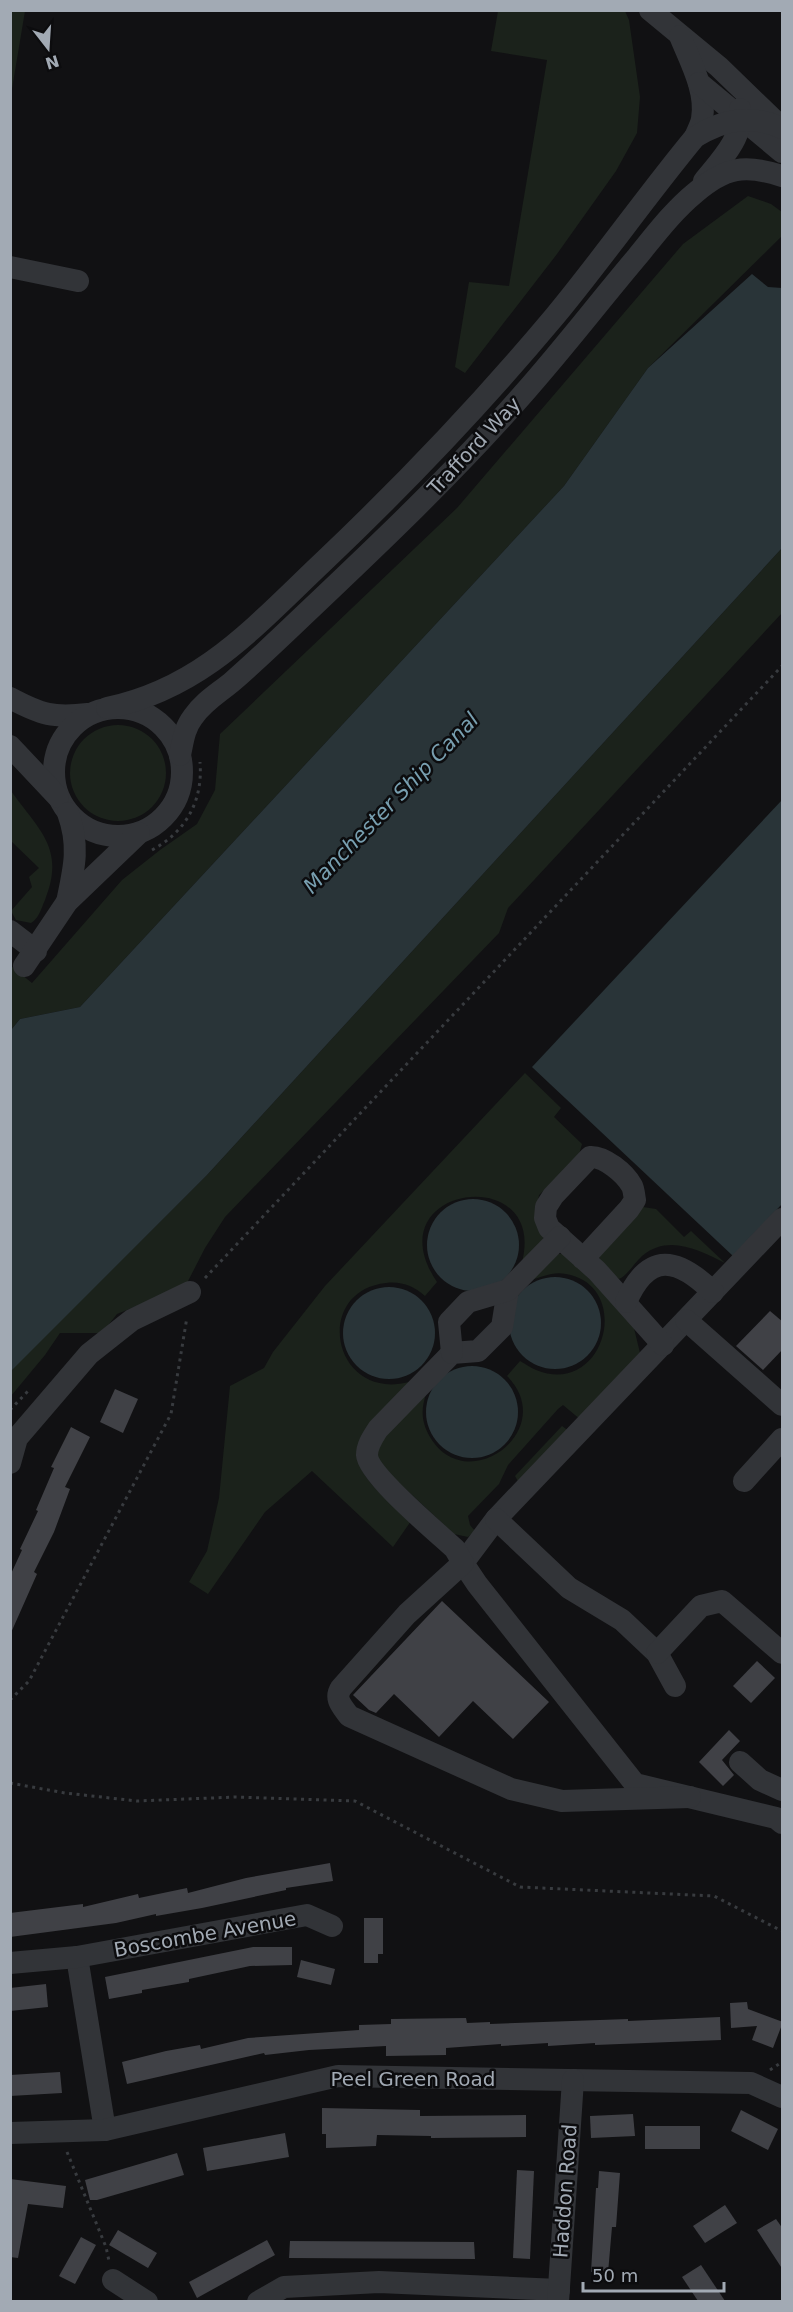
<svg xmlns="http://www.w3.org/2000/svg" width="793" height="2312" font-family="'DejaVu Sans',sans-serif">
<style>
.green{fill:#1b221b}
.water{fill:#293438}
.building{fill:#404146}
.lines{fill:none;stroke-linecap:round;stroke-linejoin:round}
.path{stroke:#383b3f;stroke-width:3;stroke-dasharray:3 4.5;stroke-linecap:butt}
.minor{stroke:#323438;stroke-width:22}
.labels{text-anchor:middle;stroke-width:5;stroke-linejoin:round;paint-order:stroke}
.street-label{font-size:20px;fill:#a2aab4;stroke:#0c0c0e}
.water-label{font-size:21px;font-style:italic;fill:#789fb0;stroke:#0c0c0e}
</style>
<rect width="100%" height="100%" fill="#111113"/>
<g class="green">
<path d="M11 10 25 11 11 95 10 11Z"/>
<path d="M498 11H625L629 20 640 97 637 133 616 171 557 254 465 373 455 367 469 282 509 286 546 66 547 60 491 51Z"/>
<path d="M748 196 771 204 782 212V236L648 368 564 486 80 1007 20 1019 11 1030V966L32 983 122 880 160 850 197 824 215 790 220 734 457 508 683 244Z"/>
<path d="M782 548V613L508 908 499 933 225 1217 205 1248 185 1287 117 1314 102 1333H60L45 1355 11 1396 10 1371 207 1175Z"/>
<circle cx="118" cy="773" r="48"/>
<path d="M11 791C39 830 66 849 45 900 41 909 39 918 31 923L16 920 11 911 32 887 29 877 39 868 11 841Z"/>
<path d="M525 1073 561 1108 554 1117 582 1144 578 1158 539 1195 536 1214 543 1234V1241L521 1266C552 1160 371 1184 437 1282L425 1296C414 1286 401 1281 386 1283 312 1291 332 1402 409 1382L358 1449C354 1478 392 1502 411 1521L393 1547 312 1471 265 1512 208 1594 189 1582 207 1551 219 1498 230 1386 264 1368 273 1352 325 1286Z"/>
<path d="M643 1207 656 1209 684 1237 691 1231 725 1263C698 1250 669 1234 642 1256 634 1263 628 1275 619 1279L603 1266 599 1257Z"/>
<path d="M556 1254H564L632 1320 641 1357 581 1420 563 1405 558 1409 508 1465 499 1484 468 1516 470 1525 475 1531 468 1537 454 1534 382 1467 377 1461V1446L428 1389C421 1406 420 1420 430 1437 467 1499 560 1430 507 1376L520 1361C526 1364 531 1368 536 1370 605 1398 634 1286 566 1274 553 1271 543 1277 530 1280Z"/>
<path d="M562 1426 570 1432 520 1485 515 1476Z"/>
</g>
<g class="water">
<path d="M752 274 768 287 782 288V548L207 1175 11 1371V1030L20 1019 80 1007 564 486 648 368Z"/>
<path d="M782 800V1204L733 1256 532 1067Z"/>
<circle cx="473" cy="1245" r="46"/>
<circle cx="555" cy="1323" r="46"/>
<circle cx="389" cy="1333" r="46"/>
<circle cx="472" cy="1412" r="46"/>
</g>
<g class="building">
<path d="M770 1311 783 1322V1349L763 1370 736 1346Z"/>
<path d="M115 1389 138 1399 123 1433 100 1422Z"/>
<path d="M71 1427 90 1437 65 1487 70 1489 54 1532 34 1572 37 1574 10 1635V1576L22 1550 20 1549 38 1511 36 1510 54 1468 51 1467Z"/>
<path d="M442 1601 549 1702 513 1739 473 1701 439 1737 394 1694 376 1713 369 1710 353 1695Z"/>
<path d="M757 1661 775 1678 751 1703 733 1686Z"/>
<path d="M729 1730 740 1741 722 1760 734 1775 723 1786 699 1762Z"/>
<path d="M330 1863 333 1881 286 1888V1890L202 1908 156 1916V1914L116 1923 10 1937V1913L83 1904V1907L138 1894 139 1898 187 1888 188 1893 246 1878Z"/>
<path d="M364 1918H383V1954H378V1963H364Z"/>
<path d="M253 1947H292V1965L250 1966 189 1979V1982L142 1990V1993L109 1999 105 1977Z"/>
<path d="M301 1960 335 1969 331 1985 297 1977Z"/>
<path d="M46 1984 48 2007 10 2011V1988Z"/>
<path d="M747 2002 748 2009 783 2022 773 2048 752 2040 757 2026 731 2028 730 2003Z"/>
<path d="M720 2017 721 2040 595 2045V2043L548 2046V2043L501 2046V2044L446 2048V2055L386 2056V2046L309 2050 265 2055 264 2053 127 2084 122 2062 166 2051 200 2045 201 2049 248 2038 359 2030V2025L391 2024V2019L466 2018 467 2023 490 2022V2024L628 2019V2021Z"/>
<path d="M60 2072 62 2093 10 2096V2075Z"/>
<path d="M322 2108 420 2110V2116L526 2115V2137L431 2138V2136L377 2135 376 2146 326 2148V2134H322Z"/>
<path d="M741 2110 778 2129 768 2150 731 2131Z"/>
<path d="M633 2114 635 2136 591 2138 590 2116Z"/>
<rect x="645" y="2126" width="55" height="23"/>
<path d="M285 2133 289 2157 207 2171 203 2148Z"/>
<path d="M177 2153 184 2175 97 2200H90L85 2180Z"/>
<path d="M517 2170 534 2171 530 2259 513 2258Z"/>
<path d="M599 2171 620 2173 616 2227H612L608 2273 591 2272 596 2188H598Z"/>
<path d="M10 2179 66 2186 63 2208 28 2204 18 2258 10 2257Z"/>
<path d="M725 2205 737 2223 705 2243 693 2226Z"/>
<path d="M776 2219 783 2229V2270L757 2230Z"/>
<path d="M118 2230 157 2253 148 2268 109 2245Z"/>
<path d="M81 2237 96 2245 75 2284 59 2276Z"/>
<path d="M267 2240 275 2255 197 2298 189 2282Z"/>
<path d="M290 2241 474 2242 475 2259 289 2258Z"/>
<path d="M701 2265 725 2301H698L682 2277Z"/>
</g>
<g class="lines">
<g class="path">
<path d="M152 850C187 831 203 800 200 762"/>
<path d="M205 1278 782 666"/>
<path d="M10 1410 29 1390"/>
<path d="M10 1700 29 1681 171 1414 187 1317"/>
<path d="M10 1783 65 1793 137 1801 236 1797 355 1801 520 1887 714 1896 782 1931"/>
<path d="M770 2070 782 2062"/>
<path d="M67 2152 106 2247 109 2261"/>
</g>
<g class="minor">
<path d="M650 10 719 67 779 125"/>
<path d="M680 36C690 61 707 91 702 119 701 125 697 132 695 137"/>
<path d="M699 83 782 152"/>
<path d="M704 181C720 161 745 136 740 109"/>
<path d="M10 267 78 281"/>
<path d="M10 698C42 715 53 718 88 714"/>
<circle cx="118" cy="772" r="64"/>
<path d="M107 708C203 688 256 625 325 560 406 483 483 402 555 316 603 258 647 195 695 137 724 119 751 114 782 128"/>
<path d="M10 746 58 797"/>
<path d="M180 755C183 741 184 729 193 717 204 701 219 693 233 681 257 660 280 638 303 616 379 544 455 472 524 393 563 349 599 302 637 257 655 235 673 211 695 193 725 167 745 164 782 176"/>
<path d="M67 902C74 869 80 846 68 813"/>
<path d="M10 931 36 951"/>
<path d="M24 966 67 902 139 833"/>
<path d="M782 1219 496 1519 463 1563 477 1584 635 1784 776 1818 782 1823"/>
<path d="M583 1259 629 1209 635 1200C634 1195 634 1190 632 1186 625 1173 604 1156 590 1157L553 1196 546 1207 545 1218 549 1228 597 1271 663 1345"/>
<path d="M508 1290 502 1327 478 1351 452 1353 378 1429C373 1437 367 1445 367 1455 368 1475 438 1533 455 1549L463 1563 407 1614 341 1688C334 1699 342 1706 349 1716L511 1789 562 1801 690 1797"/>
<path d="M626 1302C649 1250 678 1258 713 1292"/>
<path d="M686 1320 782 1405"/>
<path d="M452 1353 449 1322 468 1302 508 1290 560 1237"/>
<path d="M10 1463 17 1438 89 1354 132 1320 190 1292"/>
<path d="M744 1481 782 1439"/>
<path d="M496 1519 569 1588 622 1620 657 1653 675 1686"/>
<path d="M657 1653 701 1606 722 1601 782 1653"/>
<path d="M740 1762 760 1780 782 1790"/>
<path d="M77 1957 105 2130"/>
<path d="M10 1963 77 1957 307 1915 332 1926"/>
<path d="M10 2133 105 2130 338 2076 751 2083 782 2097"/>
<path d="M113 2280 147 2302"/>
<path d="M258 2302 284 2287 379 2282 559 2290"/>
<path d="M558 2302 573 2080"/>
</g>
</g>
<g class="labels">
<g class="street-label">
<text transform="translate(474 446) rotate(-47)" y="7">Trafford Way</text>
<text transform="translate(205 1934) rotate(-10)" y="7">Boscombe Avenue</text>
<text x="413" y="2086">Peel Green Road</text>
<text transform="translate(565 2191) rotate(-86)" y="7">Haddon Road</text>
</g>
<g class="water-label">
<text transform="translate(391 803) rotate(-46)" y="7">Manchester Ship Canal</text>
</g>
</g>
<rect width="793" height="2312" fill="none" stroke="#a2aab4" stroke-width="24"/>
<g transform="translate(48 48) rotate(163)" stroke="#0c0c0e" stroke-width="4.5" paint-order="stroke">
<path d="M0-4.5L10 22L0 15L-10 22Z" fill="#a2aab4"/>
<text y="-9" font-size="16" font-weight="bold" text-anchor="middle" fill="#a2aab4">N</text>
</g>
<path d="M583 2282v9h141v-9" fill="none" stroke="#a2aab4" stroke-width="3"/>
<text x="592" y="2282" font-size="18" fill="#a2aab4" stroke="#0c0c0e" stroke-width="4.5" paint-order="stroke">50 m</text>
</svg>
